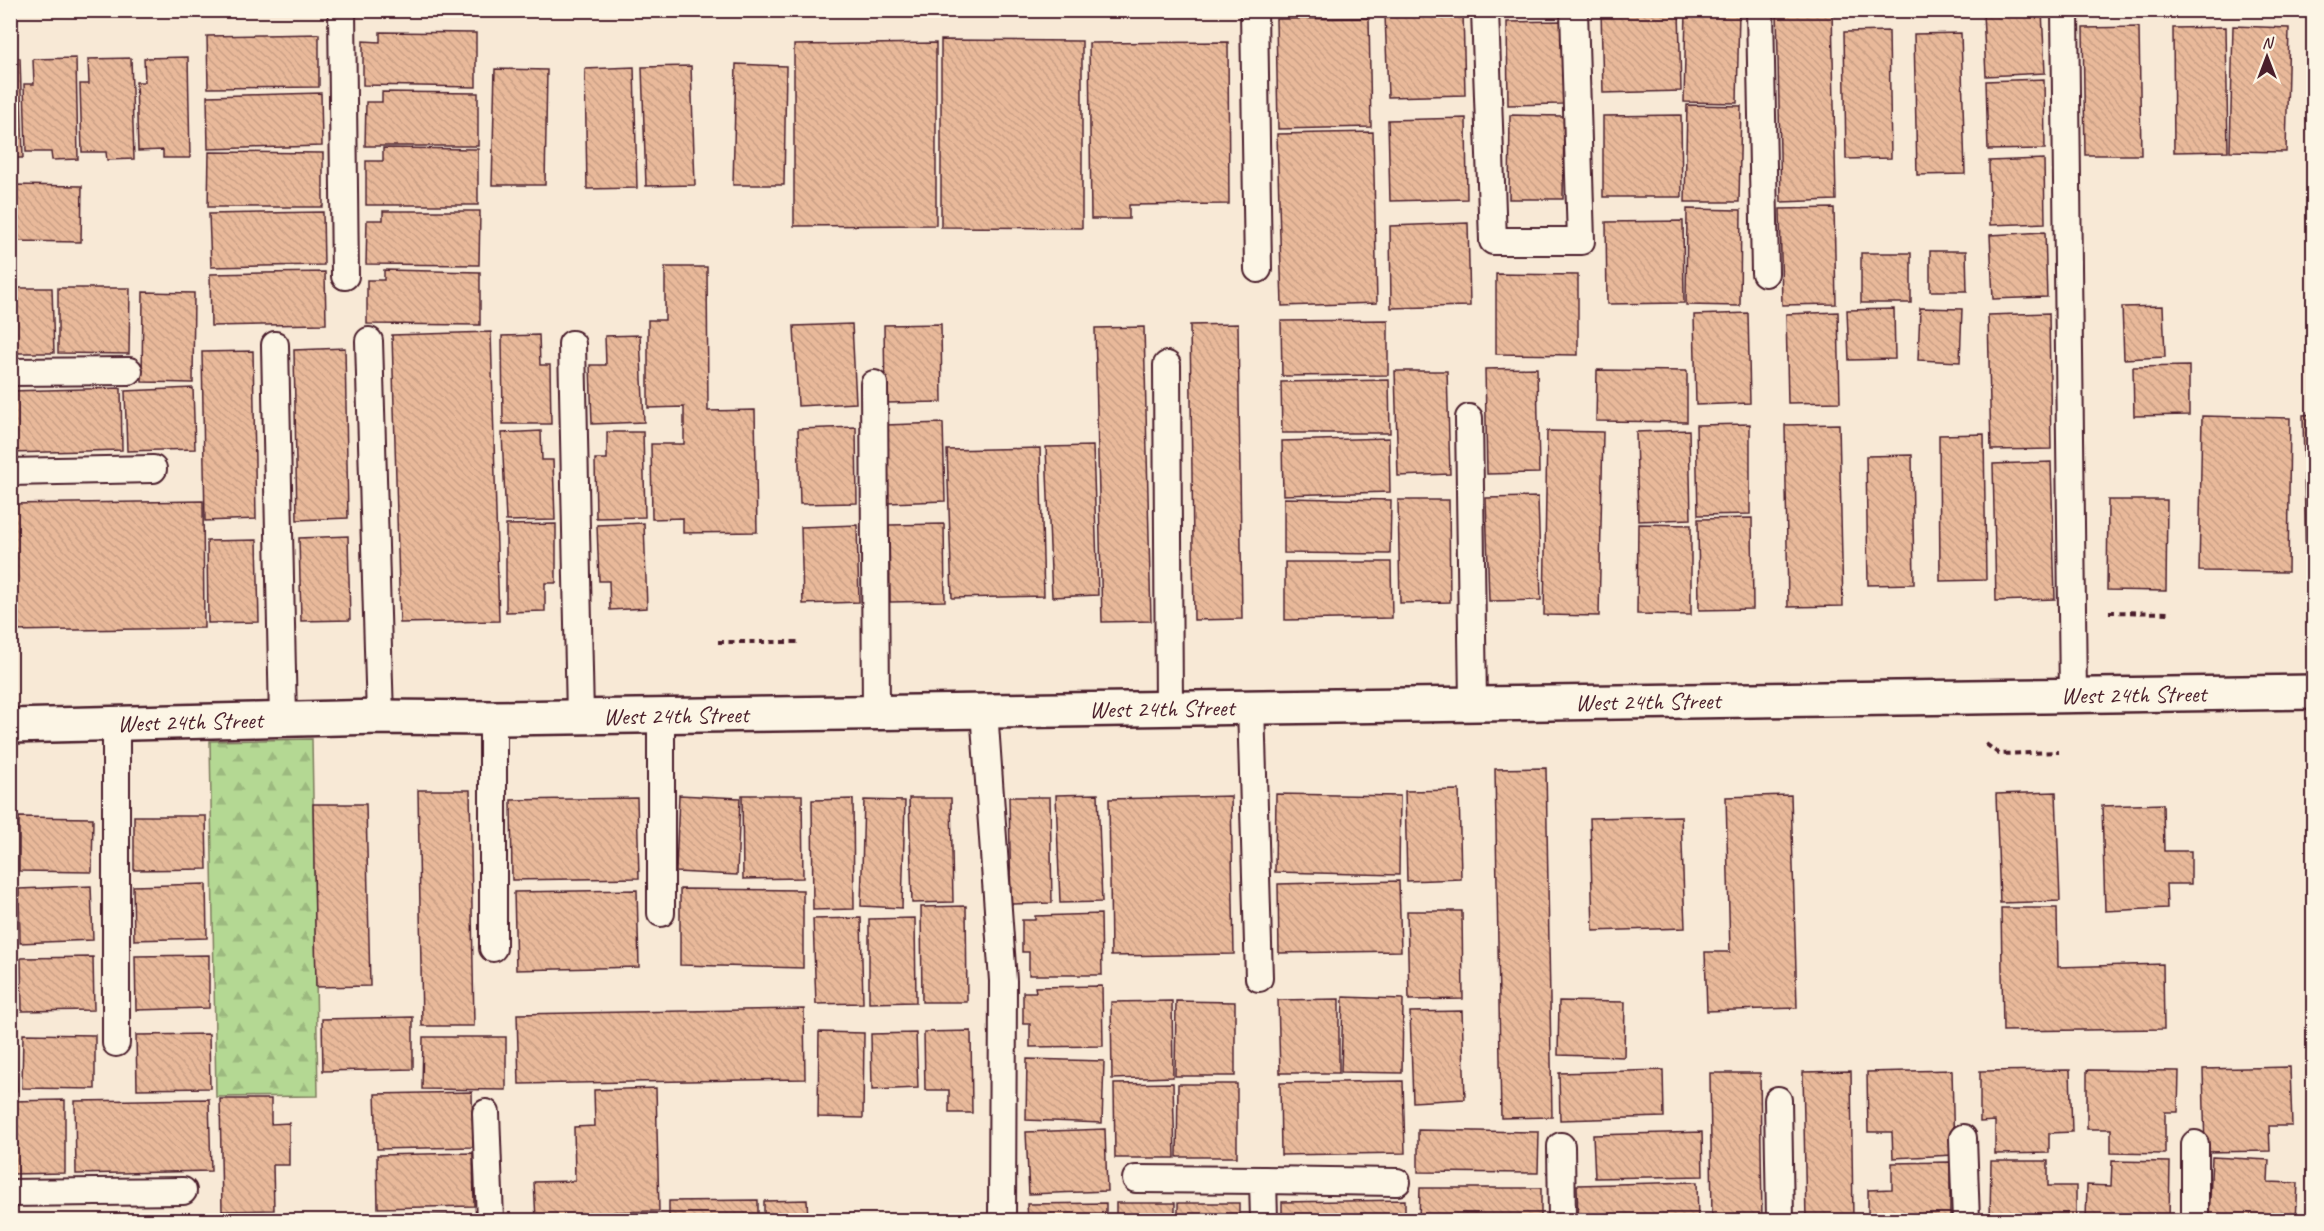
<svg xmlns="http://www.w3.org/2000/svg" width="2324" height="1231" font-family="Caveat,sans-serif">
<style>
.forest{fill:url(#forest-firs);stroke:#7f7c5f;stroke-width:1.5}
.building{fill:url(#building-back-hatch);stroke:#4a1f2b;stroke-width:1.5}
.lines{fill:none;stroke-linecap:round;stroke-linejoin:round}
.lane-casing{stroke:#4a1f2b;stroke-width:30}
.secondary-casing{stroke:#4a1f2b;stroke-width:38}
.path{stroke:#4a1f2b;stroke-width:4;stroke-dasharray:6 4.5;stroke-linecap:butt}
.lane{stroke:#fcf5e5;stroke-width:26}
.secondary{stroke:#fcf5e5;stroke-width:33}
.labels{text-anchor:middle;stroke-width:4.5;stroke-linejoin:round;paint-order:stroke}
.street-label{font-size:24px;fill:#4a1f2b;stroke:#fcf5e5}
</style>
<defs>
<pattern id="forest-firs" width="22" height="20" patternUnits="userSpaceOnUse" patternTransform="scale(1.5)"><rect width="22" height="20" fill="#b4d893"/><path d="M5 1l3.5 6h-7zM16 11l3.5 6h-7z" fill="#9cb97f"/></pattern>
<pattern id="building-back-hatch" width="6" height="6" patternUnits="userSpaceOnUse" patternTransform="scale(1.5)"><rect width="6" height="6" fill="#e9b99a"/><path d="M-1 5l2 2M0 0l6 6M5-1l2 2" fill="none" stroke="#c99f85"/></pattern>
</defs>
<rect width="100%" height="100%" fill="#f8e9d6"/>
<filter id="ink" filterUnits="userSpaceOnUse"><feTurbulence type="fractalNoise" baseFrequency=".0167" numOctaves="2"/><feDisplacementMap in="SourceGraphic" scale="12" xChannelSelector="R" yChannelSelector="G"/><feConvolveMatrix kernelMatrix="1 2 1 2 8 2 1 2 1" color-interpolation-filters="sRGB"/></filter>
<g filter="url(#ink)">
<path class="forest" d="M312 739 318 1096 216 1097 210 741Z"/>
<g class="building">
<path d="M1601 10H1679L1681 91 1603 93Z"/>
<path d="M1686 10 1739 11 1737 103 1684 102Z"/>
<path d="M1777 10H1832L1836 200 1781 202Z"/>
<path d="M1463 11 1465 95 1388 97 1385 14Z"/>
<path d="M2042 11 2045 73 1986 76 1983 13Z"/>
<path d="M1369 18 1371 127 1278 129 1276 19Z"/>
<path d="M1562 21 1563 104 1508 105 1507 22Z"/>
<path d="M2233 26 2289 28 2286 152 2230 151Z"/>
<path d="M2139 27 2141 155H2085L2083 28Z"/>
<path d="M2226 27 2228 151 2174 152 2173 28Z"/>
<path d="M1889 31 1891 158 1846 159 1844 32Z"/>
<path d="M380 32 476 33V87L363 85V41L380 42Z"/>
<path d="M1961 33 1965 174 1917 175 1914 34Z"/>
<path d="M319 34V87L208 88 207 36Z"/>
<path d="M941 40 1082 41V228L941 227Z"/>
<path d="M1228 42 1229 204 1129 205V219H1091L1089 43Z"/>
<path d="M936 43V225L794 226V45Z"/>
<path d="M188 57 190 158H163V150L138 151 136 82H145L144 58Z"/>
<path d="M10 58H20L23 158H10Z"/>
<path d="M76 58 78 159 52 160 51 152H26L24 84H34L33 59Z"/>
<path d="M131 58 134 159 107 160 106 152H82L80 84H89L88 59Z"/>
<path d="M736 64 786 66 784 185H733Z"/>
<path d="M691 66 695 185 646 186 642 67Z"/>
<path d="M634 67 637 188 587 189 585 69Z"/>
<path d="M495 69 547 70 545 185H492Z"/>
<path d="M2044 79 2045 149 1988 150 1986 81Z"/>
<path d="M382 92 478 93V146H365L366 102H382Z"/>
<path d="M321 93 322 146 208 149 207 96Z"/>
<path d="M1687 105 1741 106 1739 202H1685Z"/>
<path d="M1510 115 1564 116 1563 199H1509Z"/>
<path d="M1681 115 1682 197H1603V116Z"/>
<path d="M1466 118 1467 199 1390 201 1388 120Z"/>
<path d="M1373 132 1377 303 1282 306 1277 134Z"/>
<path d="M383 148 478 149V205H366V161H383Z"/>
<path d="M209 152 323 153V207H208Z"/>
<path d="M2044 159 2045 223 1990 225 1989 161Z"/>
<path d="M10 185 82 186 81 242 10 241Z"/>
<path d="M1834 208 1836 304 1782 305 1780 209Z"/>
<path d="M1687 209 1741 210 1740 306 1686 305Z"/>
<path d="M383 211H480L479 265 366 264 367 220H383Z"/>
<path d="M323 212 324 265 211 267 209 214Z"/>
<path d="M1683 221 1684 303 1607 304 1606 222Z"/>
<path d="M1468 223 1470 306 1391 308 1390 226Z"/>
<path d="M2045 232 2047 297 1993 299 1990 235Z"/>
<path d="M1930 251H1966L1967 291H1930Z"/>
<rect x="1861" y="253" width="50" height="50"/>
<path d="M665 267H707L708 411 755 410 757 532 683 533V518L652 519 651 444H684V407L648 408V320H665Z"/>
<path d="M384 270 480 272V325L367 324V280H384Z"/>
<path d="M325 272 326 324 211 326 210 274Z"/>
<path d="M1496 274 1578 275V355L1496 354Z"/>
<path d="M10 288H52L54 353H10Z"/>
<path d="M58 288H130L129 354 58 353Z"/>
<path d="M143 292 194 293 193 383 142 382Z"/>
<path d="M2163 306 2165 357 2124 359 2122 307Z"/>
<path d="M1920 308 1962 309 1960 362 1918 360Z"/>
<path d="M1894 309 1895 359 1849 360 1847 310Z"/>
<path d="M1838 312 1840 402 1788 403 1786 314Z"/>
<path d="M1748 313 1750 403 1696 405 1694 315Z"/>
<path d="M2049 313 2051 449 1991 450 1988 315Z"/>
<path d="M1388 320V375L1282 376 1281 321Z"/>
<path d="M852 324 856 403 798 406 794 326Z"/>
<path d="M941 324 942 402 885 403 884 325Z"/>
<path d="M1238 324 1242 619 1194 620 1190 325Z"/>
<path d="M1144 327 1151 621 1102 622 1095 328Z"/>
<path d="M491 332 499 621 400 623 392 335Z"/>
<path d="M539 335 540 365H550L551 424H503L502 336Z"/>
<path d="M640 335 644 422 592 424 590 365H606L605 336Z"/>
<path d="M345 348 348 518 297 520 294 350Z"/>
<path d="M253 351 256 519 205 521 202 352Z"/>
<path d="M2189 366V415L2134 416 2133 367Z"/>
<path d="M1537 368 1539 473 1487 474 1485 369Z"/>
<path d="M1597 370 1687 371V422L1596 421Z"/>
<path d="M1395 371H1447L1450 474 1398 476Z"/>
<path d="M1389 380 1390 433H1282L1281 382Z"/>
<path d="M121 388 122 450 10 453V391Z"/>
<path d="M193 388 195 449 127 451 125 391Z"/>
<path d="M2314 414V569H2306L2303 415Z"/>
<path d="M2202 416 2290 418 2288 572 2199 571Z"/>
<path d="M943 423 945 501 888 503 885 425Z"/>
<path d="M1750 424V514L1698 515 1696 425Z"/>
<path d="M1839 424 1843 606 1788 607 1785 425Z"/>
<path d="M856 427 857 503 800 504 798 429Z"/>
<path d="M1689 430 1691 519 1638 521 1636 432Z"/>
<path d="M541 431 542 460H553L555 520 506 521 502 433Z"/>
<path d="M1547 431 1603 432 1599 616 1544 615Z"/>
<path d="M607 432H643L645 517 596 518 595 459H607Z"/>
<path d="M1984 434 1986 580 1940 581 1939 435Z"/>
<path d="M1389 438 1390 492 1283 495 1282 441Z"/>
<path d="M1093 446 1098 595 1052 597 1046 447Z"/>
<path d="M1040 448 1044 596 952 598 947 450Z"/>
<path d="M1912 455 1914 584 1868 585 1866 456Z"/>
<path d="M2051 462 2055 599 1996 601 1993 464Z"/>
<path d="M1538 497 1541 600 1489 601 1486 498Z"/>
<path d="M1284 498 1391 500 1390 554 1284 553Z"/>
<path d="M1398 500H1449L1450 602 1400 603Z"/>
<path d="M2108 500H2167L2166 591 2107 590Z"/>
<path d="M203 501 204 628 10 631V504Z"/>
<path d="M1752 518 1753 609 1699 610 1698 519Z"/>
<path d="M644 523 647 608 610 610 609 581H599L597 525Z"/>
<path d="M556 524V583H545V611L506 612V525Z"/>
<path d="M944 524 945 601 890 602 889 525Z"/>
<path d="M1638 524 1691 525V615L1637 614Z"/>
<path d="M857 525 859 602 803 604 801 527Z"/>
<path d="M348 536 350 620 301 621 299 538Z"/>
<path d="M257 540 259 622 208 623 207 541Z"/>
<path d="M1285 562H1391L1392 618 1285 620Z"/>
<path d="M1546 768 1552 1117 1501 1118 1495 769Z"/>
<path d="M418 790H470L474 1026H422Z"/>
<path d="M1459 790 1461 879 1407 881 1405 791Z"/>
<path d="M2056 792 2060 901 2000 903 1996 794Z"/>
<path d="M1098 794 1102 902 1060 903 1056 795Z"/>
<path d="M1276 794 1400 796 1399 875 1275 872Z"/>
<path d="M679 795 740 798 737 875 676 872Z"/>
<path d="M742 795H802L803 878 743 879Z"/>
<path d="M1791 795 1797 1008 1707 1011 1705 952H1730L1726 797Z"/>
<path d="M1231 796 1234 954 1111 956 1109 799Z"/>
<path d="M1009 797H1050L1052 903 1011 904Z"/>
<path d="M637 798 639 878 512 880 511 800Z"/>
<path d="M909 798H951L953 902 912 903Z"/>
<path d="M853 799 854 909 813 910 812 800Z"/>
<path d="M864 800 905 801 902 908 861 906Z"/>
<path d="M313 804H366L370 986 316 987Z"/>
<path d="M2163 804 2164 851H2191V884H2166L2167 908 2105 911 2102 806Z"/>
<path d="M10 812H12L13 875H10Z"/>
<path d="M134 816H206L207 869 134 870Z"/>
<path d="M1681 816 1685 928 1593 931 1590 818Z"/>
<path d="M19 817 93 818 92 872 19 871Z"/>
<path d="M1399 881 1401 951 1279 953 1278 884Z"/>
<rect x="10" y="883" width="4" height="61"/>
<path d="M206 884 207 938 134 940 133 886Z"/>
<path d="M91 886 93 940 20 943 19 889Z"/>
<path d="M680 889 803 890V968L680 965Z"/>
<path d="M637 890 639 967 516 970 514 892Z"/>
<path d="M966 906 967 1002H922L921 907Z"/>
<path d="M2001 908H2057L2058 967 2163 964 2164 1029 2003 1031Z"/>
<path d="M1407 911H1462L1463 999 1409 1000Z"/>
<path d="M1101 914 1102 975H1029V952H1022V920H1035V916Z"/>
<path d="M861 918 863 1003 816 1004 813 919Z"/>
<path d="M915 918 916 1002 869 1003V919Z"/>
<path d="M10 953H13L14 1014H10Z"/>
<path d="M209 955V1008L136 1010 135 956Z"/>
<path d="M93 957 94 1010 22 1011 21 958Z"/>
<path d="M1102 986 1103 1046 1030 1047V1024H1023V992H1036L1035 987Z"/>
<path d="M1343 997 1403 999 1402 1073 1341 1072Z"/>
<path d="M1339 999V1073H1280L1278 1000Z"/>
<path d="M1172 1001 1173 1077 1112 1079 1111 1002Z"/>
<path d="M1176 1001 1235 1002V1076H1175Z"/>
<path d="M1559 1001 1625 1002 1624 1057 1558 1055Z"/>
<path d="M804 1009 805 1079 519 1084 517 1014Z"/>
<path d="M1462 1011 1465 1099 1413 1102 1410 1012Z"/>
<path d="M413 1017V1069L323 1071 322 1019Z"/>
<path d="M10 1029H15L17 1091H10Z"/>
<path d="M971 1031 972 1113H949V1090H925L924 1032Z"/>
<path d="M819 1032 864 1033 863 1118 818 1117Z"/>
<path d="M916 1033 918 1088 872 1090 871 1034Z"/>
<path d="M23 1034 95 1035V1089L22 1088Z"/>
<path d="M209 1034 210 1088 137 1089 136 1035Z"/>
<path d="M423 1037H506V1090L422 1089Z"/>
<path d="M1027 1059 1104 1061 1102 1123 1026 1120Z"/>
<path d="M2290 1067 2292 1126H2269L2270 1151 2205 1152 2203 1069Z"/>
<path d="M1663 1070 1664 1117 1560 1120 1559 1073Z"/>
<path d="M1952 1070 1954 1155 1893 1158 1892 1132H1868L1867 1072Z"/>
<path d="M2070 1070 2072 1132 2049 1133V1153L1995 1154V1121L1980 1122V1071Z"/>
<path d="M2087 1070 2179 1071 2178 1112H2165V1154L2111 1153V1129H2087Z"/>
<path d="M1851 1071 1853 1220H1806L1803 1072Z"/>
<path d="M1710 1073H1760L1762 1220H1712Z"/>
<path d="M1403 1081 1405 1153 1281 1155 1280 1083Z"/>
<path d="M1173 1083 1175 1158H1115L1114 1084Z"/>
<path d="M1178 1084H1237V1157H1177Z"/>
<path d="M656 1088 659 1211 614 1212V1220H536L534 1182 575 1181 574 1127 595 1126 594 1090Z"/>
<path d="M472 1092 473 1147 377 1149 375 1094Z"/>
<path d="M209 1099 211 1171 76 1174 75 1101Z"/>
<path d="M220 1099H271V1124L289 1123V1165H273L274 1210 222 1211Z"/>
<path d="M65 1100V1173L10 1174V1101Z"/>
<path d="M1105 1129 1107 1191 1029 1194 1026 1132Z"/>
<path d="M1418 1130 1539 1132 1538 1173 1418 1172Z"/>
<path d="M1702 1132 1703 1176 1595 1178 1593 1135Z"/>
<path d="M473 1153 474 1206 378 1208 377 1155Z"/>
<path d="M2212 1157 2269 1160 2268 1182 2298 1183 2296 1220H2209Z"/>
<path d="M1991 1161H2048V1186H2076V1220H1990Z"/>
<path d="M2112 1161 2170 1162 2169 1220H2086L2087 1185 2111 1186Z"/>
<path d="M1950 1162V1220H1868V1190L1892 1189V1163Z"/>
<path d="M1697 1182 1698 1220H1578L1577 1185Z"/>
<path d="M1420 1188H1541V1220H1419Z"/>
<path d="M758 1200V1220H669V1201Z"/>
<path d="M807 1200 808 1220H764V1201Z"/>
<path d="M1405 1200V1220H1282V1202Z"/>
<path d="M1106 1203V1220H1028L1027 1204Z"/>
<rect x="1116" y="1203" width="59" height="17"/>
<rect x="1178" y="1203" width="61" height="17"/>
<path d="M476 1215V1220H379V1216Z"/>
<path d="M958 1215V1220H896V1217Z"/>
</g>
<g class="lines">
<g class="lane-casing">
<g id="lane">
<path d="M342 10 345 276"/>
<path d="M1254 10 1258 269"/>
<path d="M1485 10 1493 241H1581L1574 10"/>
<path d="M1760 10 1765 273"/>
<path d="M2065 10 2073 695"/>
<path d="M369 341 380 717"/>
<path d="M572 344 580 716"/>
<path d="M275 345 283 719"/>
<path d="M1167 365 1169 707"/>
<path d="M10 372 129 371"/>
<path d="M874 384 876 711"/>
<path d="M1469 418 1473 703"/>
<path d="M10 472 153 469"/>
<path d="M1251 706 1259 978"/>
<path d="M984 710 1003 981 1002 1220"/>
<path d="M493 718V948"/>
<path d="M116 725V1043"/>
<path d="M661 913V715"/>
<path d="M1778 1100 1780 1220"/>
<path d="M486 1113 490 1220"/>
<path d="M1963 1138 1966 1220"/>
<path d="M2195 1144V1220"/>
<path d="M1561 1146 1562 1220"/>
<path d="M1136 1179 1263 1180 1264 1220"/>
<path d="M1263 1180 1397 1182"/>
<path d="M10 1193 183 1191"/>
</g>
</g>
<g class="secondary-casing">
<g id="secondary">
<path id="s1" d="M10 726 380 717 493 718 2314 692"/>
</g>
</g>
<g class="path">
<path d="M2109 612 2172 613"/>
<path d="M718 642H801"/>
<path d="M1986 744 1999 754 2059 752"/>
</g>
<use href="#lane" class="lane"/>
<use href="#secondary" class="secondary"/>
</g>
</g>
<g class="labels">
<g class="street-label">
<text dy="8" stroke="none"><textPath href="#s1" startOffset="2124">West 24th Street</textPath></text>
<text dy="8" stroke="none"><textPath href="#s1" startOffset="1638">West 24th Street</textPath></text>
<text dy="8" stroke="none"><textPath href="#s1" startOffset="1152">West 24th Street</textPath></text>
<text dy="8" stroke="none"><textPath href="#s1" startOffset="666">West 24th Street</textPath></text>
<text dy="8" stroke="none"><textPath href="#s1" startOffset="180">West 24th Street</textPath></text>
</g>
</g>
<rect width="2324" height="1231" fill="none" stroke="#fcf5e5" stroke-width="36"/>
<rect x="18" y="18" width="2288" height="1195" fill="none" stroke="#4a1f2b" stroke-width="2" filter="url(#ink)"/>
<g transform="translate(2267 57)" stroke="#fcf5e5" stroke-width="4.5" paint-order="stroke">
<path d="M0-4.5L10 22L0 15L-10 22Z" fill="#4a1f2b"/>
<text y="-9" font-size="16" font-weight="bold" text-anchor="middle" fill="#4a1f2b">N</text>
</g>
</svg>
